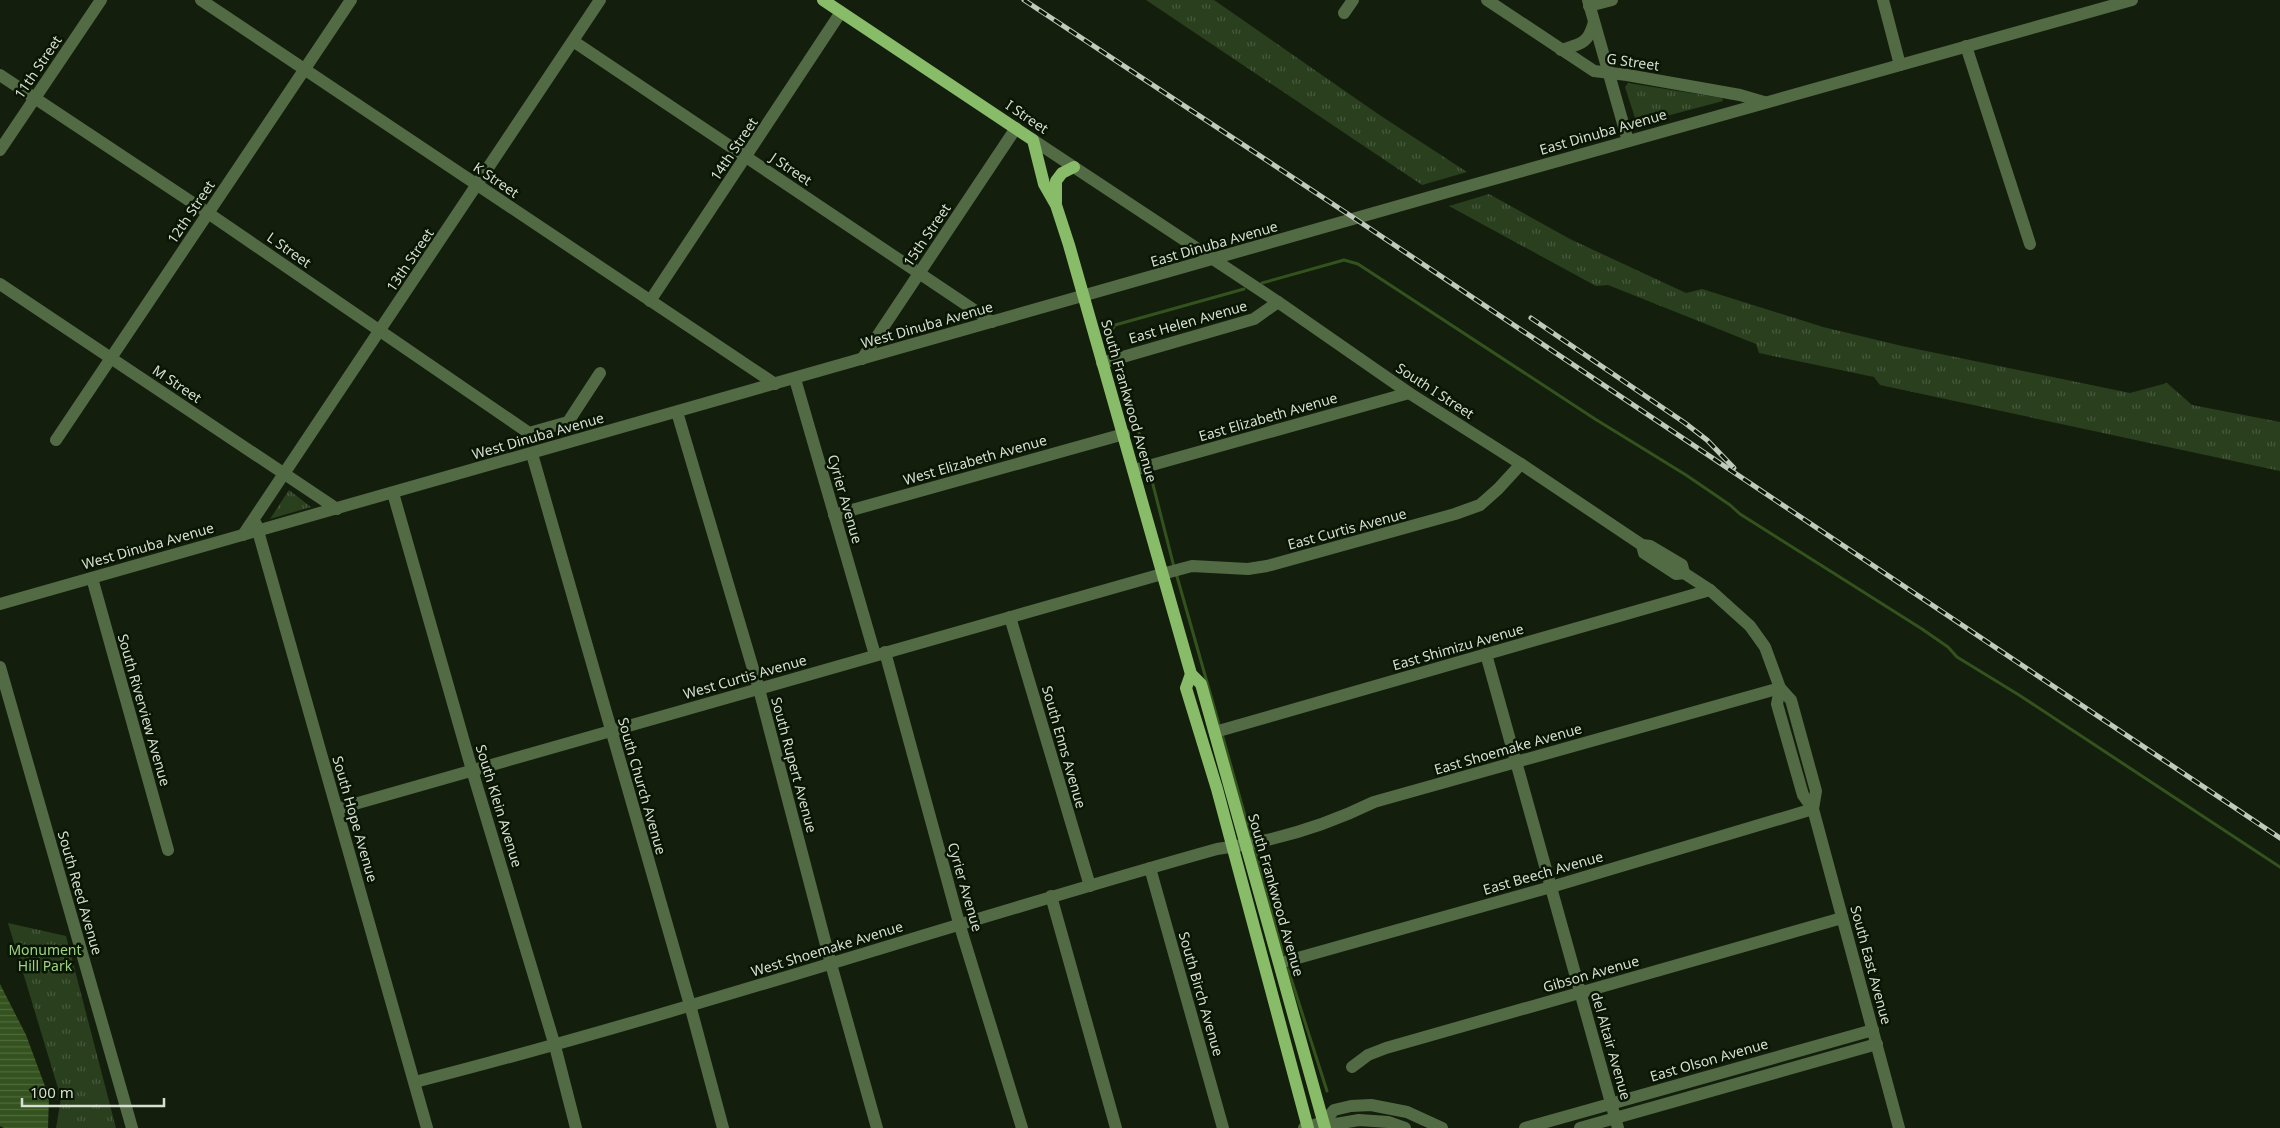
<svg xmlns="http://www.w3.org/2000/svg" width="2280" height="1128" font-family="'Noto Sans',sans-serif">
<style>
.grass{fill:url(#grass-tufts)}
.water{fill:url(#water-rules)}
.lines{fill:none;stroke-linecap:round;stroke-linejoin:round}
.stream{stroke:#33521e;stroke-width:3}
.minor{stroke:#526b44;stroke-width:12}
.major{stroke:#88bc69;stroke-width:12}
.rail-casing{stroke:#c0c9bc;stroke-width:5}
.rail{stroke:#0a1604;stroke-width:3;stroke-dasharray:9;stroke-linecap:butt}
.labels{text-anchor:middle;stroke-width:5;stroke-linejoin:round;paint-order:stroke}
.street-label{font-size:14px;fill:#d7dfd3;stroke:#0a1604}
.park-label{font-size:14px;fill:#a0d284;stroke:#0a1604}
</style>
<defs>
<pattern id="grass-tufts" width="24" height="20" patternUnits="userSpaceOnUse" patternTransform="scale(1.25)"><rect width="24" height="20" fill="#2a3f1e"/><path d="M3 7l-1-3M5 7V3M7 7l1-3M15 17l-1-3M17 17v-4M19 17l1-3" fill="none" stroke="#485a3e"/></pattern>
<pattern id="water-rules" width="6" height="5" patternUnits="userSpaceOnUse" patternTransform="scale(1.25)"><rect width="6" height="5" fill="#33521e"/><path d="M0 2.5h6" fill="none" stroke="#506a3e"/></pattern>
</defs>
<rect width="100%" height="100%" fill="#131f0c"/>
<g class="grass">
<path d="M1146 0H1214L1381 116 1467 172 1422 185Z"/>
<path d="M1628 83 1722 98 1723 101 1640 123 1635 118 1625 87Z"/>
<path d="M1489 194 1570 239 1686 293 1702 289 1823 327 1902 346 2130 393 2167 383 2192 405 2280 422V471L1880 385 1874 377 1759 353 1756 344 1608 285 1596 286 1449 206Z"/>
<path d="M289 490 311 507 270 519Z"/>
<path d="M8 923 66 936 116 1128H56L61 1098Z"/>
</g>
<path class="water" d="M0 984 26 1035 49 1097 48 1128H4L0 1126Z"/>
<g class="lines">
<g class="stream">
<path d="M1262 283 1344 260 1358 264 1595 419 1686 475 1730 505 1740 514 1922 629 1948 647 1957 657 2019 695 2280 867"/>
<path d="M1111 331 1115 325 1244 289"/>
<path d="M1125 381 1147 463"/>
<path d="M1149 469 1174 567"/>
<path d="M1176 573 1220 728"/>
<path d="M1222 734 1252 841"/>
<path d="M1254 847 1283 954"/>
<path d="M1288 969 1327 1091"/>
</g>
<g class="minor">
<path d="M201 0 775 384"/>
<path d="M1487 0 1594 71 1627 75 1740 95 1764 102"/>
<path d="M1588 0 1628 141"/>
<path d="M1883 0 1900 65"/>
<path d="M1589 6 1612 0"/>
<path d="M1344 13 1353 0"/>
<path d="M573 41 992 322"/>
<path d="M1966 46 2030 244"/>
<path d="M1561 50C1581 44 1588 44 1594 22"/>
<path d="M0 75 208 213 529 433 568 422 600 373"/>
<path d="M1033 140 1278 302 1409 393 1521 464 1642 545 1650 546 1682 565 1684 573"/>
<path d="M0 150 101 0"/>
<path d="M0 284 337 509"/>
<path d="M650 301 841 12"/>
<path d="M862 359 1016 128"/>
<path d="M1102 363 1254 319 1278 302"/>
<path d="M795 379 875 655"/>
<path d="M677 412 759 689 831 964 877 1128"/>
<path d="M56 440 351 0"/>
<path d="M532 454 690 1005 723 1128"/>
<path d="M1134 470 1409 393"/>
<path d="M393 493 472 770 555 1046 576 1128"/>
<path d="M834 515 1124 434"/>
<path d="M256 524 427 1128"/>
<path d="M243 535 600 0"/>
<path d="M1642 545 1644 553 1676 574 1684 573 1710 590 1750 626 1765 647 1780 688 1791 700 1816 791 1813 809"/>
<path d="M92 578 168 850"/>
<path d="M0 604 1458 189 2132 0"/>
<path d="M1010 617 1090 886"/>
<path d="M885 652 959 923 1022 1128"/>
<path d="M1486 654 1618 1128"/>
<path d="M0 667 132 1128"/>
<path d="M1780 688 1777 704 1803 795 1813 809 1899 1128"/>
<path d="M1215 732 1710 590"/>
<path d="M337 809 1162 574 1192 566 1248 569 1267 566 1455 514 1480 505 1498 489 1521 464"/>
<path d="M1150 868 1223 1128"/>
<path d="M1051 896 1116 1128"/>
<path d="M1280 963 1551 887 1813 809"/>
<path d="M1352 1067 1368 1055 1386 1048 1842 918"/>
<path d="M415 1082C685 1013 949 924 1217 849 1271 842 1325 826 1374 802L1780 688"/>
<path d="M1324 1122 1334 1110 1351 1106 1371 1105 1407 1112 1442 1128"/>
<path d="M1304 1128 1324 1122 1336 1124 1359 1120 1388 1122 1405 1128"/>
<path d="M1525 1128 1873 1030"/>
<path d="M1580 1128 1877 1044"/>
</g>
<g class="major">
<path d="M823 0 1033 140 1044 184 1056 205 1069 245 1191 674 1201 684 1325 1128"/>
<path d="M1056 202V181L1062 173 1074 167"/>
<path d="M1191 674 1186 688 1217 789 1308 1128"/>
</g>
<g class="rail-casing">
<g id="rail">
<path d="M1024 0 1354 218 2280 838"/>
<path d="M1531 318 1685 423 1707 440 1734 468"/>
</g>
</g>
<use href="#rail" class="rail"/>
</g>
<g class="labels">
<g class="street-label">
<text transform="translate(1633 62) rotate(8)" y="5">G Street</text>
<text transform="translate(38 67) rotate(-56)" y="5">11th Street</text>
<text transform="translate(1027 117) rotate(34)" y="5">I Street</text>
<text transform="translate(1603 132) rotate(-16)" y="5">East Dinuba Avenue</text>
<text transform="translate(734 149) rotate(-56)" y="5">14th Street</text>
<text transform="translate(791 169) rotate(34)" y="5">J Street</text>
<text transform="translate(496 180) rotate(34)" y="5">K Street</text>
<text transform="translate(191 212) rotate(-56)" y="5">12th Street</text>
<text transform="translate(927 235) rotate(-56)" y="5">15th Street</text>
<text transform="translate(1214 244) rotate(-16)" y="5">East Dinuba Avenue</text>
<text transform="translate(289 250) rotate(35)" y="5">L Street</text>
<text transform="translate(410 260) rotate(-56)" y="5">13th Street</text>
<text transform="translate(1188 322) rotate(-16)" y="5">East Helen Avenue</text>
<text transform="translate(927 325) rotate(-16)" y="5">West Dinuba Avenue</text>
<text transform="translate(177 384) rotate(34)" y="5">M Street</text>
<text transform="translate(1435 391) rotate(33)" y="5">South I Street</text>
<text transform="translate(1129 401) rotate(74)" y="5">South Frankwood Avenue</text>
<text transform="translate(1268 417) rotate(-16)" y="5">East Elizabeth Avenue</text>
<text transform="translate(538 436) rotate(-16)" y="5">West Dinuba Avenue</text>
<text transform="translate(975 460) rotate(-16)" y="5">West Elizabeth Avenue</text>
<text transform="translate(845 499) rotate(74)" y="5">Cyrier Avenue</text>
<text transform="translate(1347 529) rotate(-15)" y="5">East Curtis Avenue</text>
<text transform="translate(148 546) rotate(-16)" y="5">West Dinuba Avenue</text>
<text transform="translate(1458 647) rotate(-16)" y="5">East Shimizu Avenue</text>
<text transform="translate(745 677) rotate(-16)" y="5">West Curtis Avenue</text>
<text transform="translate(144 710) rotate(74)" y="5">South Riverview Avenue</text>
<text transform="translate(1064 747) rotate(74)" y="5">South Enns Avenue</text>
<text transform="translate(1508 749) rotate(-16)" y="5">East Shoemake Avenue</text>
<text transform="translate(794 765) rotate(75)" y="5">South Rupert Avenue</text>
<text transform="translate(642 786) rotate(74)" y="5">South Church Avenue</text>
<text transform="translate(499 806) rotate(73)" y="5">South Klein Avenue</text>
<text transform="translate(355 819) rotate(74)" y="5">South Hope Avenue</text>
<text transform="translate(1543 873) rotate(-16)" y="5">East Beech Avenue</text>
<text transform="translate(965 887) rotate(74)" y="5">Cyrier Avenue</text>
<text transform="translate(80 893) rotate(74)" y="5">South Reed Avenue</text>
<text transform="translate(1276 895) rotate(74)" y="5">South Frankwood Avenue</text>
<text transform="translate(827 949) rotate(-17)" y="5">West Shoemake Avenue</text>
<text transform="translate(1871 965) rotate(75)" y="5">South East Avenue</text>
<text transform="translate(1591 974) rotate(-16)" y="5">Gibson Avenue</text>
<text transform="translate(1201 994) rotate(74)" y="5">South Birch Avenue</text>
<text transform="translate(1611 1046) rotate(74)" y="5">del Altair Avenue</text>
<text transform="translate(1709 1060) rotate(-16)" y="5">East Olson Avenue</text>
</g>
<g class="park-label">
<text x="45" y="955">Monument<tspan x="45" dy="16">Hill Park</tspan></text>
</g>
</g>
<path d="M22 1098v8h142v-8" fill="none" stroke="#d7dfd3" stroke-width="2.5"/>
<text x="30" y="1098" font-size="15" fill="#d7dfd3" stroke="#0a1604" stroke-width="4" paint-order="stroke">100 m</text>
</svg>
